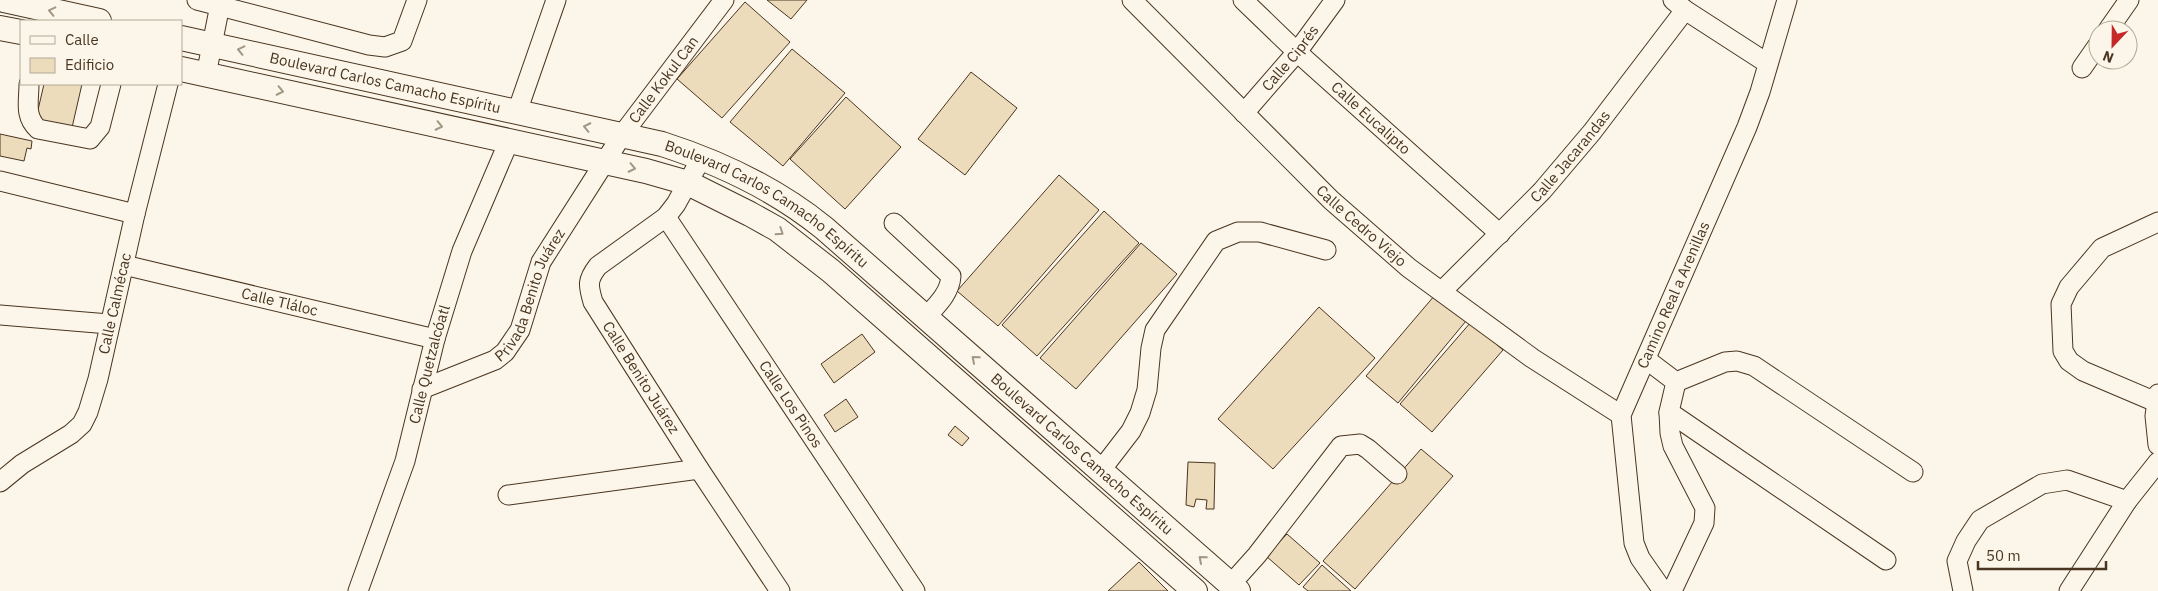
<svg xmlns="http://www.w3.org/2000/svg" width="2158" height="591" font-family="'IBM Plex Sans',sans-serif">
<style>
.building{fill:#ecdcbc;stroke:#4a3520}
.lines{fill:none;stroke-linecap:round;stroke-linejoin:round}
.minor-casing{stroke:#4a3520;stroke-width:21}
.major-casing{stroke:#4a3520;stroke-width:26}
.minor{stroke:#fbf6e9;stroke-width:19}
.major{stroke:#fbf6e9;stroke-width:24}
.oneway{stroke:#a29684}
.labels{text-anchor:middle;stroke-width:4;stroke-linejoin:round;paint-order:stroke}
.street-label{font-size:15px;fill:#4a3520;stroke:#fbf6e9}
</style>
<rect width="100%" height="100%" fill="#fbf6e9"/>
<g class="building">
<path d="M767 0H807L791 19Z"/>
<path d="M745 2 790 42 722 118 677 79Z"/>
<path d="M792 49 845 93 783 166 730 122Z"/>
<path d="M971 72 1017 108 965 175 918 139Z"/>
<path d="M44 84H82L71 132 35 123Z"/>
<path d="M846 97 901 147 845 209 790 159Z"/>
<path d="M0 134 32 141 31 149 27 148 24 161 0 156Z"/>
<path d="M1059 175 1099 210 998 326 957 291Z"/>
<path d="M1104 211 1139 243 1037 356 1002 325Z"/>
<path d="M1141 243 1177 274 1076 389 1040 358Z"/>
<path d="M1435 295 1466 321 1398 403 1366 376Z"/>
<path d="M1319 307 1375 358 1273 469 1218 419Z"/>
<path d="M1471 322 1503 350 1432 432 1400 404Z"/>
<path d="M862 334 875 352 834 383 821 364Z"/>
<path d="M846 399 858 417 835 432 824 415Z"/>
<path d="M955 426 969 438 962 446 948 435Z"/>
<path d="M1421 449 1453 476 1355 589 1323 561Z"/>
<path d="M1188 462 1215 463 1214 509H1206L1207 500 1196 499 1194 507 1186 505Z"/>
<path d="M1287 534 1320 563 1299 585 1266 556Z"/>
<path d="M1139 562 1168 591H1108Z"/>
<path d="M1322 565 1351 591H1308L1303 587Z"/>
</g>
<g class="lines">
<g class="minor-casing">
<g id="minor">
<path d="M197 0 369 45 385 47 402 41 417 0"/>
<path id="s1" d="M1132 0 1331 200 1409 268 1532 358 1621 415"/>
<path id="s2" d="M1243 0 1297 52 1500 234"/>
<path d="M1673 0 1685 10 1767 63"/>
<path d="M2108 30 2129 0"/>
<path d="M2082 68 2098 45"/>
<path d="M206 75 221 0"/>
<path d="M29 84C29 101 24 116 38 129L90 139 100 127 111 84"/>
<path d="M517 112 556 0"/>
<path id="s3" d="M1244 113 1297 52 1335 0"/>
<path id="s4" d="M702 157 676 204 666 217 598 266C587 280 588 285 593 302L699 469 780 591"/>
<path d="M0 181 135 214"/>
<path id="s5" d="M666 217 915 591"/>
<path d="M894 223 951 276C950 293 937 305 926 317"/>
<path id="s6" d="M124 265 435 339"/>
<path id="s7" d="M1442 291 1542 191 1592 132 1685 10"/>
<path d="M0 315 109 324"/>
<path d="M1647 360 1676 382 1669 412 1886 560"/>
<path d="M1676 382 1725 362 1737 361 1754 366 1913 472"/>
<path id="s8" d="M422 389 495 360 505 352 520 330 541 262 622 135 724 0"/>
<path d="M2158 394 2155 416 2158 445"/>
<path d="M2156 402 2083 371 2069 361 2063 351 2061 304 2069 287 2102 248 2158 222"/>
<path d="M1669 412 1670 433 1673 446 1705 508 1704 523 1672 591"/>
<path d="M1101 470 1131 431 1140 413 1147 390 1151 348 1155 330 1216 241 1238 232H1260L1326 250"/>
<path id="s9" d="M0 482 22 464 71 434 82 424 88 412 98 379 135 214 168 84"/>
<path d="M508 495 699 469"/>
<path d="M1231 584 1257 555 1341 446 1360 444 1368 449 1397 474"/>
<path id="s10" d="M358 591 405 461 435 339 462 251 509 141"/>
<path id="s11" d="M1663 591 1640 558 1634 543 1621 415 1747 127 1760 92 1787 0"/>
<path d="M1963 591 1957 561 1966 541 1980 520 2042 484 2067 480 2127 501"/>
<path d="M2069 591 2127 501 2158 462"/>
</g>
</g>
<g class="major-casing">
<g id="major">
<path d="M4 0 99 21"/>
<path d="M0 28 21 32"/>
<path id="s12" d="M181 38 662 144C721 163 776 189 824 228L1238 591"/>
<path d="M181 69 646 171 688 183 750 214 777 229 831 271 1195 591"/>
</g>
</g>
<use href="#minor" class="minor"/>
<use href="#major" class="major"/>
</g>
<defs><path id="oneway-chevron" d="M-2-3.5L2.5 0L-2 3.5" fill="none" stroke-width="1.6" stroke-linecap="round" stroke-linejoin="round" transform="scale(1.25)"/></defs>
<g class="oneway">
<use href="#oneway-chevron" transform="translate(52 11) rotate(-167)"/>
<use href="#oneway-chevron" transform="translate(241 50) rotate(-167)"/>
<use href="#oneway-chevron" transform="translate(280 91) rotate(12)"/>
<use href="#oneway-chevron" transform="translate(439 126) rotate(12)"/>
<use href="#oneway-chevron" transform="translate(587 127) rotate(-168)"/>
<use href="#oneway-chevron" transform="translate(632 168) rotate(12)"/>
<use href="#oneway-chevron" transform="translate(780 232) rotate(34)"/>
<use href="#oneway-chevron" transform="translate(975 359) rotate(-139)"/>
<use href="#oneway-chevron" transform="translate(1202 559) rotate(-139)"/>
</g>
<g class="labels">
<g class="street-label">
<text dy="5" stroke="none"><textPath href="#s3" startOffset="72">Calle Ciprés</textPath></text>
<text dy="5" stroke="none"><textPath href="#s8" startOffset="409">Calle Kokul Can</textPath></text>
<text dy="5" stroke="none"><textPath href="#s12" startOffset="209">Boulevard Carlos Camacho Espíritu</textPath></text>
<text dy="5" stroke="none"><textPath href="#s2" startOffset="174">Calle Eucalipto</textPath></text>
<text dy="5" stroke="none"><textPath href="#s7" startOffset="186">Calle Jacarandas</textPath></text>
<text dy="5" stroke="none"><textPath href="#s12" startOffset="614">Boulevard Carlos Camacho Espíritu</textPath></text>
<text dy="5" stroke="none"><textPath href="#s1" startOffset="322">Calle Cedro Viejo</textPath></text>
<text dy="5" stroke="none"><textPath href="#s8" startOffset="154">Privada Benito Juárez</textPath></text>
<text dy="5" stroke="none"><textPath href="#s11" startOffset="316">Camino Real a Arenillas</textPath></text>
<text dy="5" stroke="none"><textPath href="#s6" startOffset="160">Calle Tláloc</textPath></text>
<text dy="5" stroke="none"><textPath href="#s9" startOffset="226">Calle Calmécac</textPath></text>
<text dy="5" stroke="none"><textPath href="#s10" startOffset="238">Calle Quetzalcóatl</textPath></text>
<text dy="5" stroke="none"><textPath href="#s4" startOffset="282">Calle Benito Juárez</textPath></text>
<text dy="5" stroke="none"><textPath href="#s5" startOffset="225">Calle Los Pinos</textPath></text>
<text dy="5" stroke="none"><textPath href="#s12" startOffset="1019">Boulevard Carlos Camacho Espíritu</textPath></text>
</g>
</g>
<rect x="20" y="20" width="162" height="65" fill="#fbf6e9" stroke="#b4a999"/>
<rect x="30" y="36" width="25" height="8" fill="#fbf6e9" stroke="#b4a999"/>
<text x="65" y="45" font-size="15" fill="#4a3520">Calle</text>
<rect x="30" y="58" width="25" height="15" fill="#ecdcbc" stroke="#b4a999"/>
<text x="65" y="70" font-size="15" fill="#4a3520">Edificio</text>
<g transform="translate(2113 45) rotate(202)"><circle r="24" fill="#fbf6e9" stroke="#b4a999"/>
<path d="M0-4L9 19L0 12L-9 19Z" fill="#c62828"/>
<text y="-8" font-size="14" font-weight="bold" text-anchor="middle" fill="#4a3520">N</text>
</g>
<path d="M1978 561v8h128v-8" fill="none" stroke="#4a3520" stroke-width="2.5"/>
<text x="1986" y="561" font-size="15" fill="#4a3520" stroke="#fbf6e9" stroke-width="4" paint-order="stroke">50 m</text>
</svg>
